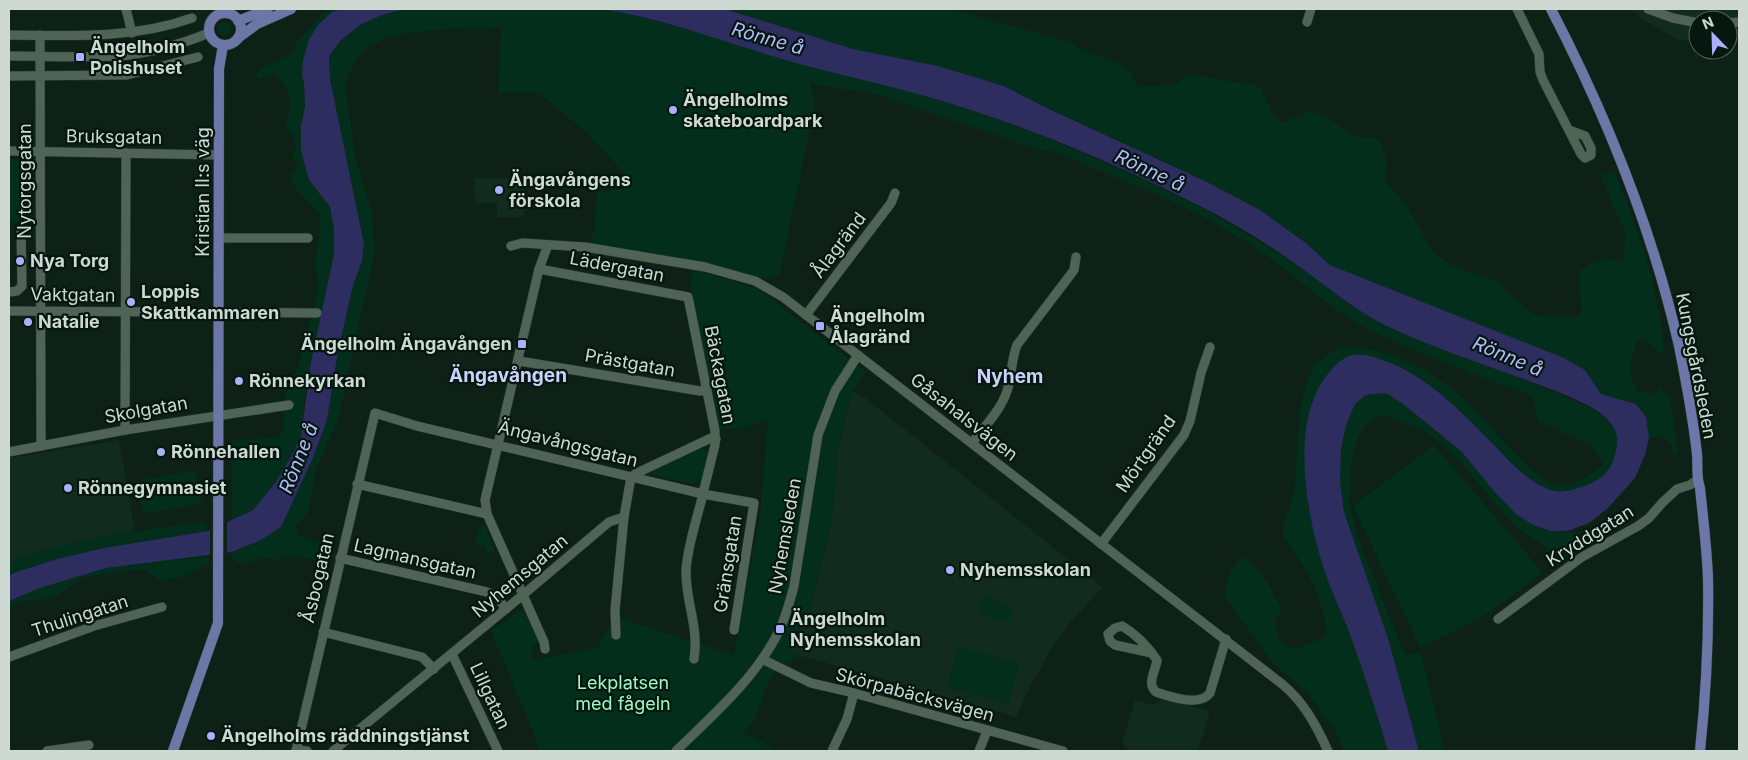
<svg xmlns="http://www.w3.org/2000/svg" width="1748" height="760" font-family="Inter,sans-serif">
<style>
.built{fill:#112b1e}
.green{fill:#022e1b}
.water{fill:#2d2d60}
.pier{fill:#0e2117}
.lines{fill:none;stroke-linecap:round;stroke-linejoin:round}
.minor-casing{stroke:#2d3831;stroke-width:10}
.major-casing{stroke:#2d3831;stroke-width:11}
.minor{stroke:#4f6357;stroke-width:9}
.major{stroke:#6d77a7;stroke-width:10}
.poi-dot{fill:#aab0fb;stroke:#05170e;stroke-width:2}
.labels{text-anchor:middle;stroke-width:4.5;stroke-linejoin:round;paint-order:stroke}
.poi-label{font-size:18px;font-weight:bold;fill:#ced9d2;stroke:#05170e;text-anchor:start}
.street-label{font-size:18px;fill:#ced9d2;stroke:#05170e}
.park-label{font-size:18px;fill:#9bfac5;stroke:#05170e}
.water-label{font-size:19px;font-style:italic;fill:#b6bbfe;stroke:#05170e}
.neighbourhood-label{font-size:19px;font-weight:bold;fill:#cdd1fd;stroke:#05170e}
</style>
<rect width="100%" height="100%" fill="#0e2117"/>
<g class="built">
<path d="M1630 9H1739V35H1728V20H1698V39L1680 41 1647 22Z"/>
<path d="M474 178H524V217H497V203H475Z"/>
<path d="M852 391 864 397 1103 587 1068 625 1051 649 1028 691 1016 717 802 656 788 650 809 610 815 592 824 552 831 526 838 448Z"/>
<path d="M119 440 135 531 89 539 29 555 9 563V458Z"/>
<path d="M1163 699 1210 711 1198 751H1129L1122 743 1135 700 1153 705Z"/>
</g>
<g class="green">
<path d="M327 9H339L332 12 319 24 309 39 302 76 304 83 305 106 301 126 309 180 330 207 334 229V254L306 390 301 436 292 455 275 483 253 510 232 520 231 440 278 438 284 427 285 395 297 370 319 287 315 261 318 247 320 215C314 209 309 202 303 196 293 187 284 176 300 165L292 159 296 148 292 132 285 128C292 106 294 89 274 73L258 80 256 74 265 66 288 56 297 42Z"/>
<path d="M405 9H609L692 30 784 60 908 91 975 111 1038 134 1145 180 1207 210 1304 269 1350 305 1589 407C1598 413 1609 419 1615 429 1618 434 1617 442 1617 448 1615 455 1614 463 1610 469 1600 483 1567 495 1551 490 1526 483 1493 443 1473 424 1456 407 1437 391 1419 376L1322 382 1312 402 1307 426V493L1314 533 1324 569 1352 638 1388 751H1344L1337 734 1310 695 1273 663 1224 596 1230 572 1241 557C1261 568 1272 589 1281 609L1275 624 1281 642 1296 649 1327 636C1324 597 1305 566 1282 535 1285 518 1293 501 1295 484 1299 450 1295 394 1315 366 1317 363 1321 361 1324 358 1339 345 1350 346 1369 349 1403 356 1440 376 1465 400 1480 415 1494 432 1509 447 1518 456 1541 481 1552 484 1570 489 1590 475 1603 464L1591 445 1539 422 1532 396C1476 374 1418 355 1364 327 1339 314 1318 296 1296 278 1275 261 1252 245 1228 231 1173 198 1111 176 1052 151L1036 149 876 94 810 84 815 104 780 275 762 279 716 265 590 243 594 232 597 192 626 188V175L587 133 539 93H498L501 28 435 30 406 33 387 38 367 48 355 61 345 85 356 160 372 213 375 251 339 417 315 473 309 511 296 526 298 535 334 548 331 556 316 560 290 555 276 560 263 557C252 563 242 568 232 558V552L261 540 327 420 338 351 353 286 362 261 364 244 330 79 329 56 341 40 360 25 382 15Z"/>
<path d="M725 9H952L1070 42 1083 50 1120 63 1131 72 1139 87 1177 84 1188 74 1259 86 1273 114 1282 123 1308 111 1329 118 1352 136 1374 138 1381 142 1387 161 1385 179 1390 187 1406 204 1424 237 1433 252 1452 266 1496 281 1533 314 1559 317H1578L1582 306 1580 296V271C1598 260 1604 254 1624 262L1625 232 1600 175 1614 171C1637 223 1662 297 1664 354L1656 351 1647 339 1638 340C1629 364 1626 369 1638 392L1656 393 1661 388 1670 398 1678 453 1674 456 1671 445 1663 436 1649 438 1646 417 1636 404 1601 394 1585 370 1564 358 1330 265 1306 243 1260 210 1207 182 1049 109 1004 86 938 66 853 49Z"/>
<circle cx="224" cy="29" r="7"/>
<rect x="9" y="159" width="23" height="63"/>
<path d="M693 269 758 289 866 372 852 391 838 448 831 526 824 552 815 592 809 610 788 650 802 656C793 660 781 664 775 672 761 691 762 714 744 732L779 751H538L536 739 491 631 524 607 541 637 532 648 533 661 598 647 616 617 734 655 760 515 768 419 740 430 718 428 692 294 690 282Z"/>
<path d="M1386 393 1403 404 1462 452 1494 491 1533 525 1551 531 1579 533 1588 537 1585 546 1572 553 1551 554C1540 539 1527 537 1515 526 1486 496 1458 450 1422 430 1409 423 1395 419 1382 415L1367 424 1358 437 1350 468 1351 490 1349 505 1360 542 1392 624 1406 655 1421 652 1445 751H1419L1388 638 1344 512 1340 481 1341 449 1346 425 1355 404 1366 395Z"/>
<path d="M1434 445 1543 573 1478 620 1420 647 1353 506Z"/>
<path d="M702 448 707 451 708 455C705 465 705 483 693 484L656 476 652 474 655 469Z"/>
<path d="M195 470 202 503 143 514 136 481Z"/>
<path d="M203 522 208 531 104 548 57 559 9 576V563C71 538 137 531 203 522Z"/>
<path d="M480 526H485L495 551 488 554 484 545H475Z"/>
<path d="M209 556V564L181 577 160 581 145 569 84 577 57 596 40 600H27L9 606V601L40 588 106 568Z"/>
<path d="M983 597 1012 606 1008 621 978 613Z"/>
<path d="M958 647 1019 663 1008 704 947 687Z"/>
</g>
<g class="water">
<path d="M340 9H405L382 15 360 25 341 40 329 56 330 79 364 244 362 261 353 286 338 351 327 420 312 460 281 527 261 540 232 552 106 568 40 588 9 601V576L14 573 57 559 104 548 208 531 253 510 275 483 292 455 301 436 311 362 334 254V229L330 207 309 180 301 150V126L305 106 304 83 302 76 303 60 309 39 319 24 332 12Z"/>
<path d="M602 9H725L853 49 938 66 1004 86 1049 109 1207 182 1260 210 1306 243 1330 265 1564 358 1585 370 1601 394 1636 404 1646 417 1649 438 1645 455 1635 478 1607 509 1589 523 1568 531H1551L1533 525 1516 514 1494 491 1462 452 1403 404 1386 393 1366 395 1355 404 1346 425 1341 449 1340 481 1344 512 1388 638 1419 751H1388C1377 715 1366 679 1353 643 1345 619 1333 596 1325 572 1307 519 1290 428 1324 379 1345 350 1357 350 1388 362 1431 379 1460 411 1492 443 1509 460 1528 483 1551 490 1563 494 1575 489 1587 485 1603 479 1613 468 1616 451 1619 437 1616 427 1605 417 1586 401 1560 393 1537 384 1487 365 1435 349 1387 326 1358 312 1334 292 1308 273 1276 249 1239 226 1204 208 1132 172 1053 137 977 112 914 90 849 78 785 60 724 42 665 19 602 9Z"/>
</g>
<path class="pier" d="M227 519V555L210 558V527Z"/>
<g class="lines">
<g class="minor-casing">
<g id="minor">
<path d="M126 9 132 33"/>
<path d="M220 9V14"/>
<path d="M1517 9 1539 54 1540 72 1543 80 1581 154 1585 158 1591 155V148L1585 136 1569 130"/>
<path d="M1648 9 1673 18 1698 23"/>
<path d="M1307 22 1311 9"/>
<path d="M1728 23 1739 22"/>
<path d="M9 35C71 36 133 39 192 18"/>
<path d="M40 35 41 446"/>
<path d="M9 56C46 56 83 58 120 56 150 53 182 44 209 33"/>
<path d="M9 76 127 75 198 57"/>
<path d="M9 151 219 155"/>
<path d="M219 238H308"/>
<path d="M511 246 522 243 585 247 705 267 755 281 783 297 1282 684C1304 702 1316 725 1328 751"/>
<path d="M539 269 688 297 715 431V445L704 489"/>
<path d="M9 292 17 291 22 286 21 230"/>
<path d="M9 311 317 313"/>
<path d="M806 315 891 203 895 193"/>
<path d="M519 361 700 391 707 390"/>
<path d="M125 430 126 153"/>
<path d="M972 443C984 427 1001 410 1007 391 1012 376 1011 360 1017 345L1074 270 1076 257"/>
<path d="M9 452 125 430 289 405"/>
<path d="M357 484 487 514"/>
<path d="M1101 544 1184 435 1190 421 1201 373 1210 347"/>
<path d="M340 558 487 592 497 597 506 609"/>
<path d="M1498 619 1582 557 1638 526 1649 518 1662 503 1677 489 1690 485 1697 480"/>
<path d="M323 632 422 657 434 669"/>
<path d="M616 635 615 610 624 517"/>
<path d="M545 649 544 642 487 514 485 500 539 269 548 245"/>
<path d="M1152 653 1115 645 1110 641 1108 634 1115 628 1122 626C1136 634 1148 647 1157 660 1156 671 1146 683 1156 692 1170 697 1200 707 1210 693L1226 639"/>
<path d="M452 654 498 751"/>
<path d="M9 657 94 626 162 607"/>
<path d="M694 659C699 626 686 604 686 572 686 551 698 515 703 494"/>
<path d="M762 659 811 683 850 692 1063 751"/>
<path d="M296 750 307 751"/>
<path d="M47 751 89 745"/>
<path d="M296 751 375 413 417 426 703 494 754 503 734 630"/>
<path d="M333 751 524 594 609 522 624 517 631 477 637 473 711 438 716 439"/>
<path d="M676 751C713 715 757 677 780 629 786 616 790 601 794 586L818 435 835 391 858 355"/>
<path d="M832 751 847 719 854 693"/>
<path d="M979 751 987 731"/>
</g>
</g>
<g class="major-casing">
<g id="major">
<path d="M1551 9C1606 115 1652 228 1679 346 1686 381 1693 418 1697 454 1698 466 1696 477 1700 488 1703 518 1707 549 1708 579 1709 637 1706 694 1700 751"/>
<circle cx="225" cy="29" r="16"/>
<path d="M238 21 268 9"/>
<path d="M238 38 257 24 291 9"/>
<path d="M173 751 218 623 219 69 223 45"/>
</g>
</g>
<use href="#minor" class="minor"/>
<use href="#major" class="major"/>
</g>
<g class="poi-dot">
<rect x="75" y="52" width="10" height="10" rx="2.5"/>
<circle cx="673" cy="110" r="5"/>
<circle cx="499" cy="190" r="5"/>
<circle cx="20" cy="261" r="5"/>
<circle cx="131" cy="302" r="5"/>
<circle cx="28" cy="322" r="5"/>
<rect x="815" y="321" width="10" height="10" rx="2.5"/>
<rect x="517" y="339" width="10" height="10" rx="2.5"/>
<circle cx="239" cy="381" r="5"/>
<circle cx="161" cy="452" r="5"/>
<circle cx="68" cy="488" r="5"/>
<circle cx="950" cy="570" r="5"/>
<rect x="775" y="624" width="10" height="10" rx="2.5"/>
<circle cx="211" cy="736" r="5"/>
</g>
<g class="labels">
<g class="poi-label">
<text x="90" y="53">Ängelholm<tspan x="90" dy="21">Polishuset</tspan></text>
<text x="683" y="106">Ängelholms<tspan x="683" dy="21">skateboardpark</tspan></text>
<text x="509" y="186">Ängavångens<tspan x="509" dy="21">förskola</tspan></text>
<text x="30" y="267">Nya Torg</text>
<text x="141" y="298">Loppis<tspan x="141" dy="21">Skattkammaren</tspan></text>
<text x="830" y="322">Ängelholm<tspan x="830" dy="21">Ålagränd</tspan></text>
<text x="38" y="328">Natalie</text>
<text x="512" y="350" text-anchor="end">Ängelholm Ängavången</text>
<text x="249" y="387">Rönnekyrkan</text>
<text x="171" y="458">Rönnehallen</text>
<text x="78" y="494">Rönnegymnasiet</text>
<text x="960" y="576">Nyhemsskolan</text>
<text x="790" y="625">Ängelholm<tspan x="790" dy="21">Nyhemsskolan</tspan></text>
<text x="221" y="742">Ängelholms räddningstjänst</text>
</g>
<g class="street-label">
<text transform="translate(114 137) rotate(1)" y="6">Bruksgatan</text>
<text transform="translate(25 181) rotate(-90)" y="6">Nytorgsgatan</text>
<text transform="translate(203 192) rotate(-90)" y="6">Kristian II:s väg</text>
<text transform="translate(839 245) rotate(-53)" y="6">Ålagränd</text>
<text transform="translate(617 267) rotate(11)" y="6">Lädergatan</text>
<text transform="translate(73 295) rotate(1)" y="6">Vaktgatan</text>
<text transform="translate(630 363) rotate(10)" y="6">Prästgatan</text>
<text transform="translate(1696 366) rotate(79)" y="6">Kungsgårdsleden</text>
<text transform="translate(720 375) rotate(79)" y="6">Bäckagatan</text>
<text transform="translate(146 410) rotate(-10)" y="6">Skolgatan</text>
<text transform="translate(964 417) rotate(38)" y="6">Gåsahalsvägen</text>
<text transform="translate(568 444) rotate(14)" y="6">Ängavångsgatan</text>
<text transform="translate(1146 454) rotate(-55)" y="6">Mörtgränd</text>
<text transform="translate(785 536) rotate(-80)" y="6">Nyhemsleden</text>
<text transform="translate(1590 536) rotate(-32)" y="6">Kryddgatan</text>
<text transform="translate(415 559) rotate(13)" y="6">Lagmansgatan</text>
<text transform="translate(728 564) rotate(-81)" y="6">Gränsgatan</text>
<text transform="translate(520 576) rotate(-40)" y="6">Nyhemsgatan</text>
<text transform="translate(318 578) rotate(-77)" y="6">Åsbogatan</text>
<text transform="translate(80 616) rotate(-18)" y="6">Thulingatan</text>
<text transform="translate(915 695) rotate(15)" y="6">Skörpabäcksvägen</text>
<text transform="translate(490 696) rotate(65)" y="6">Lillgatan</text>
</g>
<g class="park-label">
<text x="623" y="689">Lekplatsen<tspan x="623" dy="21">med fågeln</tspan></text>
</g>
<g class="water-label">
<text transform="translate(768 38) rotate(16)" y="7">Rönne å</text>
<text transform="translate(1150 170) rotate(25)" y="7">Rönne å</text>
<text transform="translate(1508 356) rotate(23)" y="7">Rönne å</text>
<text transform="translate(298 458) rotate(-68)" y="7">Rönne å</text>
</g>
<g class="neighbourhood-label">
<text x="508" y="382">Ängavången</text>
<text x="1010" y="383">Nyhem</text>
</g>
</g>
<rect width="1748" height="760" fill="none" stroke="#ced9d2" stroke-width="20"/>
<g transform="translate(1713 35) rotate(337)"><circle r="24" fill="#05170e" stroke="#55655c"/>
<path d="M0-4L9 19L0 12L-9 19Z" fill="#aab0fb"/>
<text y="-8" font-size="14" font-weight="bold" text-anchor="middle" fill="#ced9d2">N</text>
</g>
</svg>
